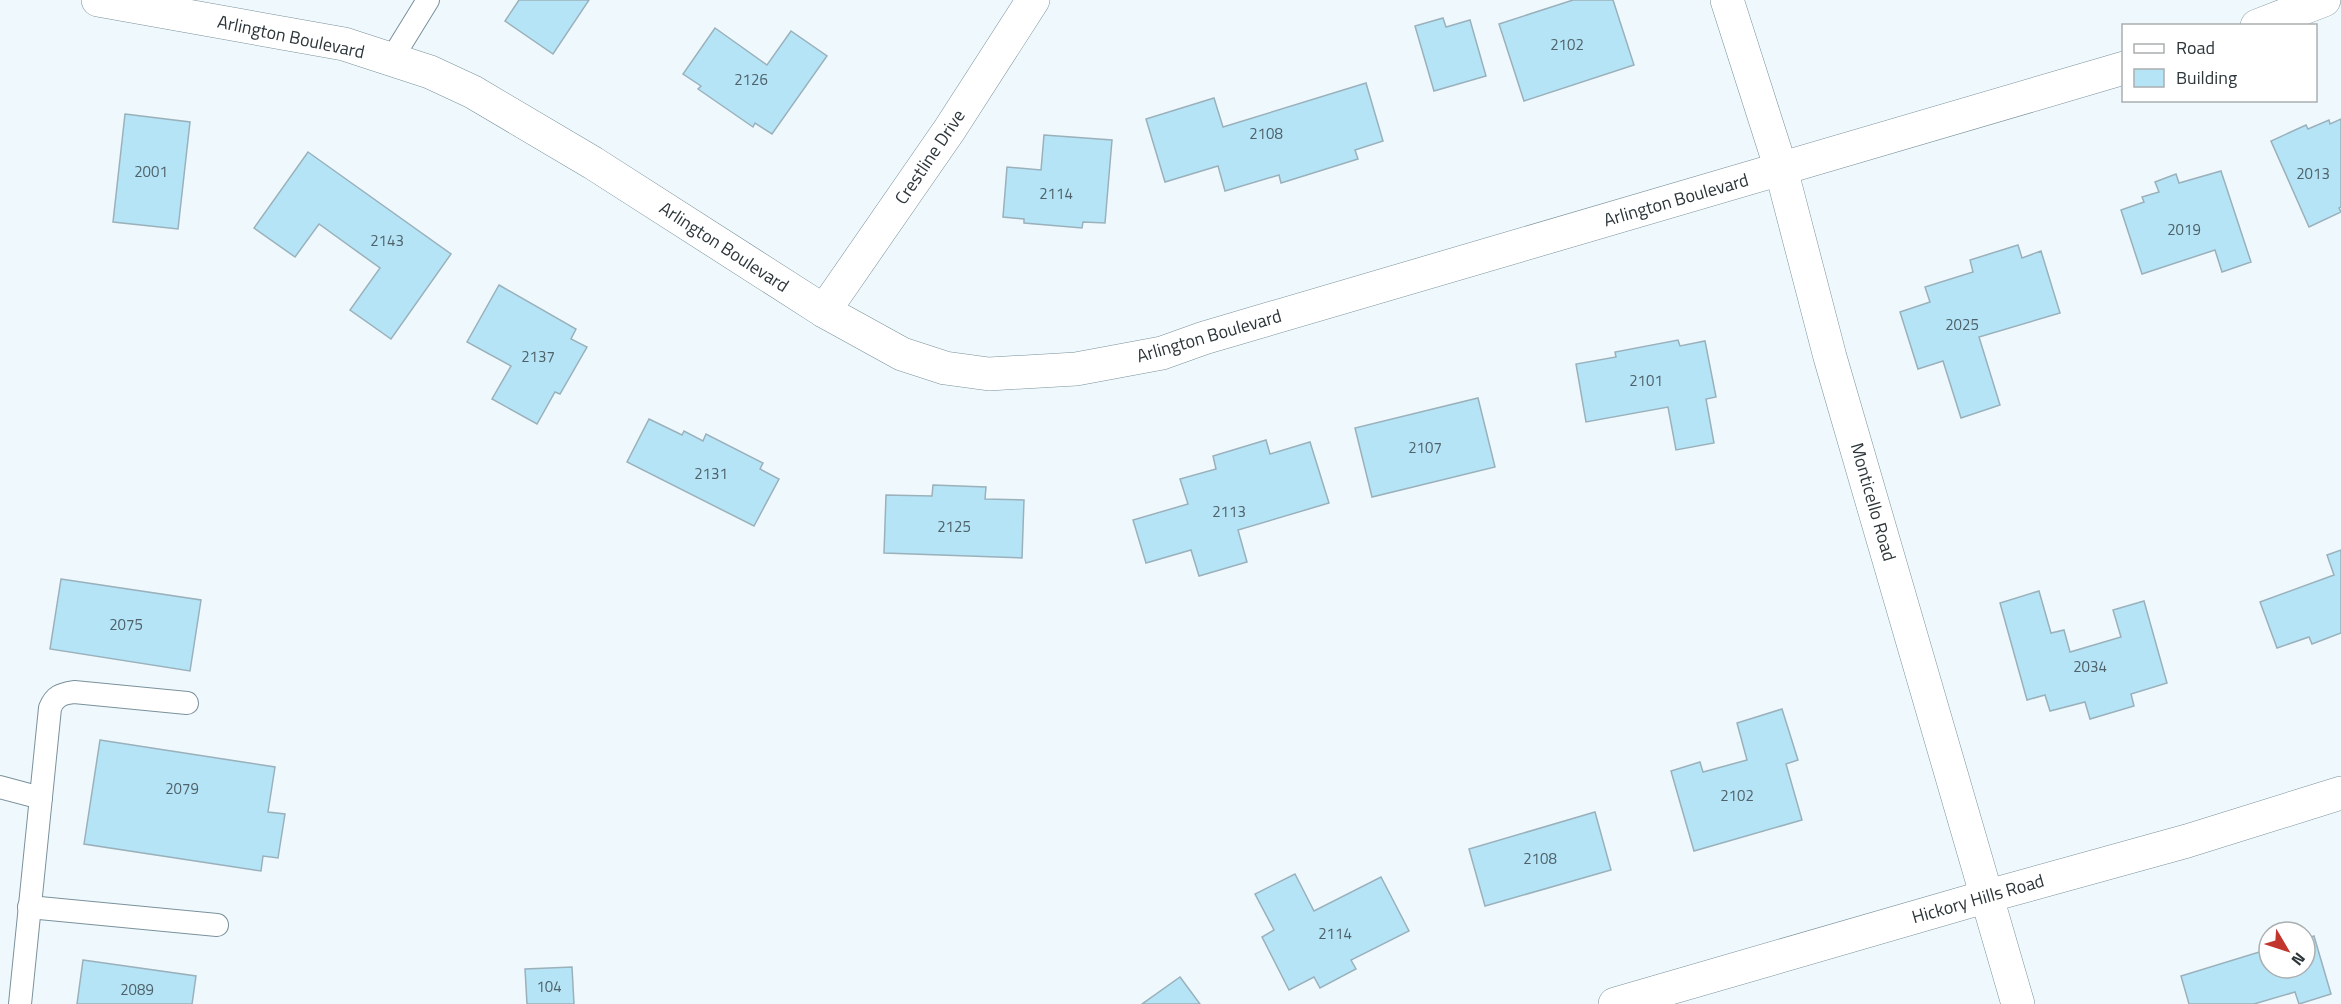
<svg xmlns="http://www.w3.org/2000/svg" width="2341" height="1004" font-family="'Titillium Web',sans-serif">
<style>
.building{fill:#b5e4f7;stroke:#9ab1bb;stroke-width:1.5}
.lines{fill:none;stroke-linecap:round;stroke-linejoin:round}
.service-casing{stroke:#7a919b;stroke-width:24}
.minor-casing{stroke:#7a919b;stroke-width:34}
.service{stroke:#fff;stroke-width:22}
.minor{stroke:#fff;stroke-width:33}
.labels{text-anchor:middle;stroke-width:4.5;stroke-linejoin:round;paint-order:stroke}
.number-label{font-size:15px;fill:#4f6269}
.street-label{font-size:18px;fill:#2d363a;stroke:#fff}
</style>
<rect width="100%" height="100%" fill="#eff9fd"/>
<g class="building">
<path d="M519 0H589L553 54 505 21Z"/>
<path d="M1573 0H1613L1634 65 1524 101 1499 24Z"/>
<path d="M1443 18 1446 27 1470 20 1486 76 1434 91 1415 26Z"/>
<path d="M715 28 767 65 791 31 827 56 772 134 755 123 753 127 698 89 701 86 683 74Z"/>
<path d="M1366 83 1383 141 1355 150 1358 159 1281 183 1279 175 1225 191 1218 166 1165 182 1146 119 1214 98 1223 127Z"/>
<path d="M125 114 190 122 178 229 113 222Z"/>
<path d="M2341 119V207L2339 208 2341 212 2309 227 2271 141 2306 125 2308 129 2329 120 2330 124Z"/>
<path d="M1044 135 1112 140 1105 223 1083 222 1082 228 1024 223V219L1003 217 1007 167 1041 170Z"/>
<path d="M308 152 451 254 391 339 350 310 380 268 319 224 295 257 254 228Z"/>
<path d="M2221 171 2251 262 2222 272 2215 250 2142 274 2121 210 2144 202 2142 197 2159 192 2155 182 2176 174 2179 183Z"/>
<path d="M2018 245 2022 258 2041 251 2060 313 1979 337 2000 405 1961 418 1943 361 1918 369 1900 312 1930 302 1925 287 1973 272 1970 260Z"/>
<path d="M499 285 576 329 571 339 587 347 560 394 555 392 537 424 492 399 511 366 467 342Z"/>
<path d="M1678 340 1680 346 1705 341 1716 397 1706 399 1714 443 1676 450 1668 407 1586 422 1576 364 1616 357 1615 352Z"/>
<path d="M1478 398 1495 467 1372 497 1355 428Z"/>
<path d="M649 419 682 435 684 431 703 441 706 434 763 463 760 469 779 479 754 526 627 462Z"/>
<path d="M1266 440 1270 454 1310 442 1329 503 1238 530 1247 562 1199 576 1191 550 1146 563 1133 520 1188 504 1180 479 1216 469 1213 456Z"/>
<path d="M933 485 986 487 985 499 1024 500 1022 558 884 553 886 495 932 496Z"/>
<path d="M2341 550V633L2312 644 2309 637 2277 648 2260 602 2334 575 2327 555Z"/>
<path d="M61 579 201 600 190 671 50 649Z"/>
<path d="M2039 591 2051 633 2064 630 2070 652 2121 637 2113 610 2144 601 2167 683 2131 694 2134 706 2090 719 2085 702 2050 711 2045 695 2027 700 2000 603Z"/>
<path d="M1782 709 1798 760 1786 764 1802 820 1694 851 1671 771 1700 762 1703 772 1747 760 1737 723Z"/>
<path d="M100 740 275 767 268 812 285 814 278 858 263 856 261 871 84 844Z"/>
<path d="M1595 812 1611 870 1485 906 1469 849Z"/>
<path d="M1295 874 1314 911 1381 877 1409 931 1351 960 1356 969 1320 988 1314 977 1289 990 1262 937 1274 930 1255 894Z"/>
<path d="M2314 936 2331 994 2299 1004 2295 992 2254 1004H2189L2181 976 2269 949V968H2305V939Z"/>
<path d="M83 960 196 976 192 1004H77Z"/>
<path d="M572 967 574 1004H527L525 969Z"/>
<path d="M1180 977 1200 1004H1142Z"/>
</g>
<g class="lines">
<g class="service-casing">
<g id="service">
<path d="M391 60 428 0"/>
<path d="M0 787 41 798"/>
<path d="M29 907 217 925"/>
<path d="M20 1004 50 708C55 696 61 694 74 692L187 703"/>
</g>
</g>
<g class="minor-casing">
<g id="minor">
<path d="M98 0 344 44 430 72 473 92 593 163 824 311 902 354 945 368 989 374 1076 369 1162 353 1204 338 2124 68"/>
<path d="M1727 0 1781 169 1830 357 2018 1004"/>
<path d="M2257 26 2324 0"/>
<path d="M824 311 950 129 1033 0"/>
<path d="M1615 1004 1988 896 2187 841 2341 793"/>
</g>
</g>
<use href="#service" class="service"/>
<use href="#minor" class="minor"/>
</g>
<g class="labels">
<g class="number-label">
<text x="1567" y="50">2102</text>
<text x="751" y="85">2126</text>
<text x="1266" y="139">2108</text>
<text x="151" y="177">2001</text>
<text x="2313" y="179">2013</text>
<text x="1056" y="199">2114</text>
<text x="2184" y="235">2019</text>
<text x="387" y="246">2143</text>
<text x="1962" y="330">2025</text>
<text x="538" y="362">2137</text>
<text x="1646" y="386">2101</text>
<text x="1425" y="453">2107</text>
<text x="711" y="479">2131</text>
<text x="1229" y="517">2113</text>
<text x="954" y="532">2125</text>
<text x="126" y="630">2075</text>
<text x="2090" y="672">2034</text>
<text x="182" y="794">2079</text>
<text x="1737" y="801">2102</text>
<text x="1540" y="864">2108</text>
<text x="1335" y="939">2114</text>
<text x="549" y="992">104</text>
<text x="137" y="995">2089</text>
</g>
<g class="street-label">
<text transform="translate(291 37) rotate(12)" y="6">Arlington Boulevard</text>
<text transform="translate(930 157) rotate(-56)" y="6">Crestline Drive</text>
<text transform="translate(1676 200) rotate(-16)" y="6">Arlington Boulevard</text>
<text transform="translate(724 247) rotate(33)" y="6">Arlington Boulevard</text>
<text transform="translate(1209 336) rotate(-16)" y="6">Arlington Boulevard</text>
<text transform="translate(1873 502) rotate(74)" y="6">Monticello Road</text>
<text transform="translate(1978 899) rotate(-16)" y="6">Hickory Hills Road</text>
</g>
</g>
<rect x="2122" y="24" width="195" height="78" fill="#ffffff" stroke="#abafb0" stroke-width="1.5"/>
<rect x="2134" y="44" width="30" height="9" fill="#ffffff" stroke="#abafb0" stroke-width="1.5"/>
<text x="2176" y="54" font-size="18" fill="#2d363a">Road</text>
<rect x="2134" y="69" width="30" height="18" fill="#b5e4f7" stroke="#abafb0" stroke-width="1.5"/>
<text x="2176" y="84" font-size="18" fill="#2d363a">Building</text>
<g transform="translate(2287 950) rotate(129)"><circle r="28" fill="#ffffff" stroke="#abafb0" stroke-width="1.5"/>
<path d="M0-4.5L10 22L0 15L-10 22Z" fill="#c2352c"/>
<text y="-9" font-size="16" font-weight="bold" text-anchor="middle" fill="#2d363a">N</text>
</g>
</svg>
